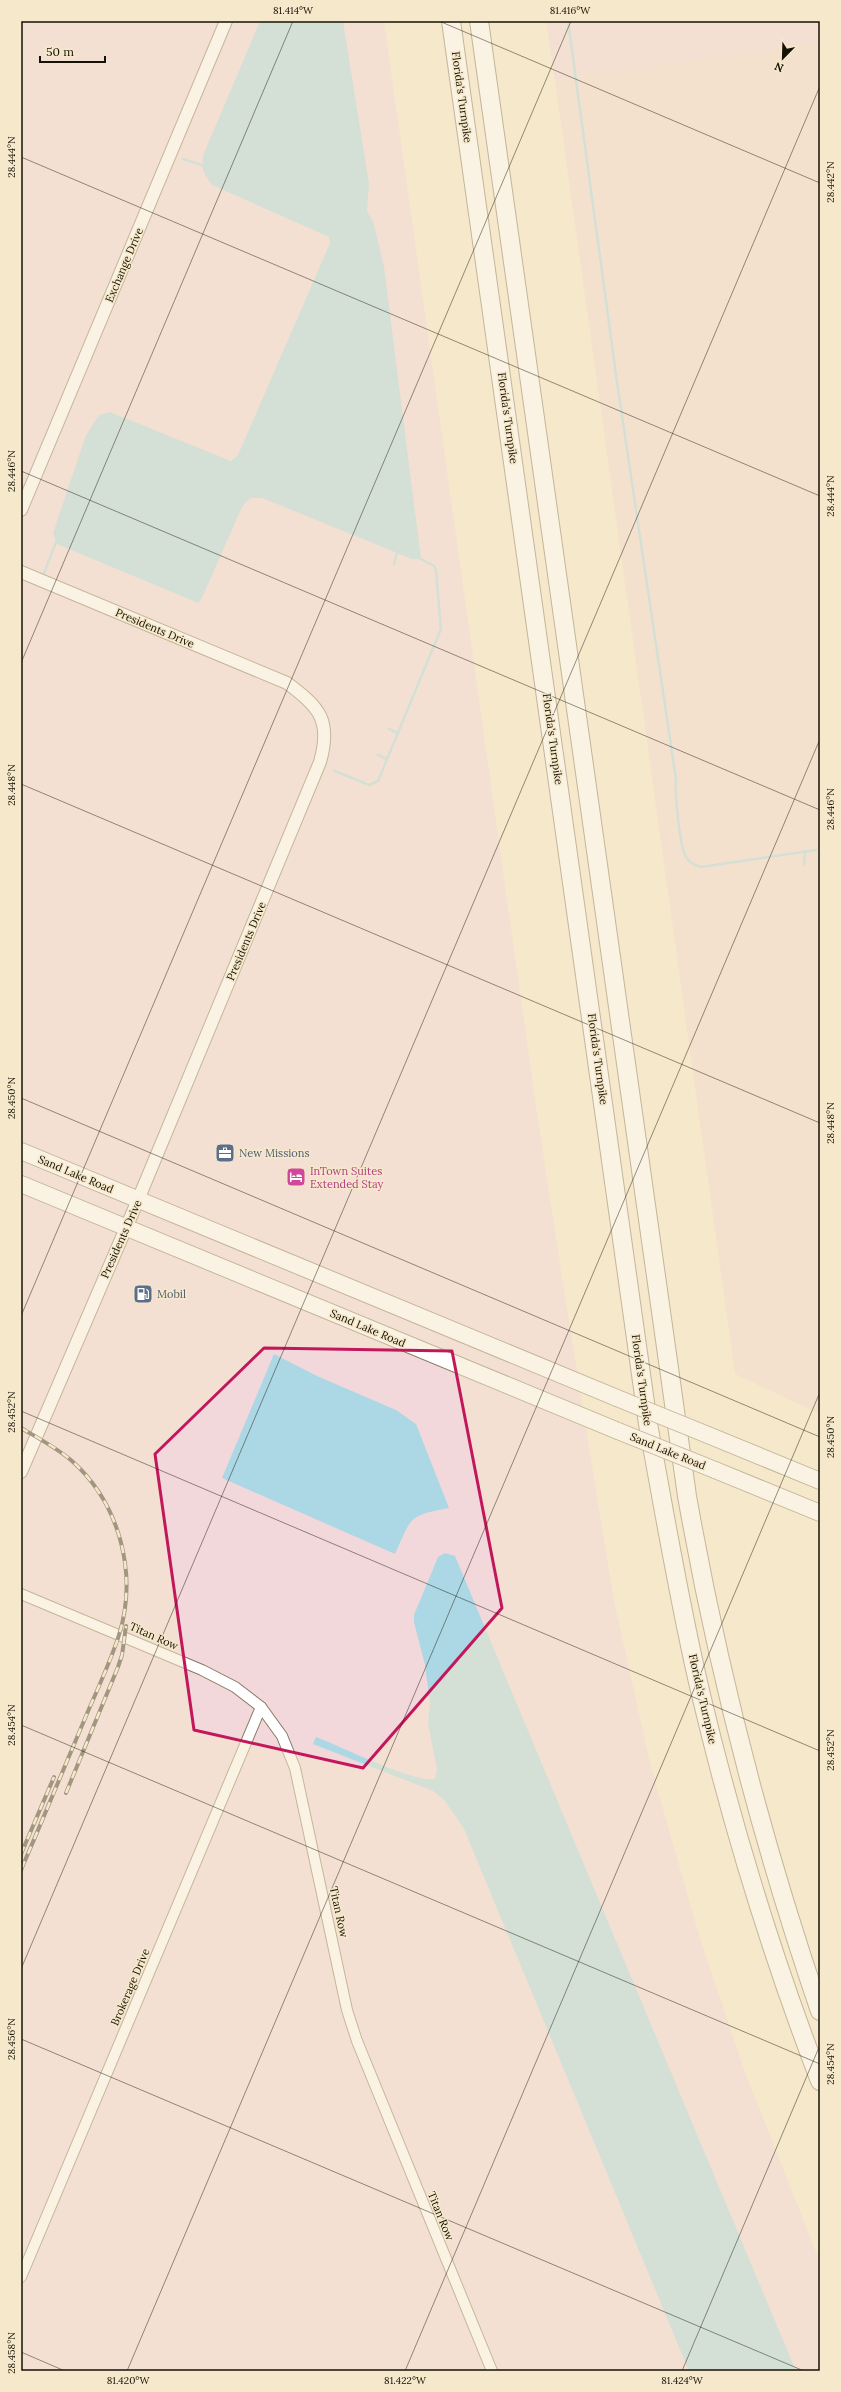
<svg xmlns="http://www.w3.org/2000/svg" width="841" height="2392" font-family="Lora,serif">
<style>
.commercial{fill:#f2d9d1}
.industrial{fill:#f2d8db}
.water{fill:#abd8e4}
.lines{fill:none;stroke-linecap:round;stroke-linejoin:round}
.stream{stroke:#abd8e4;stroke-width:2.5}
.minor-casing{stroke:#877a5f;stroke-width:12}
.tertiary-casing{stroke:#877a5f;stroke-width:14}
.primary-casing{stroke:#877a5f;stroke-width:18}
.motorway-casing{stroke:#877a5f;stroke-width:20}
.minor{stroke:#fff;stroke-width:10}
.tertiary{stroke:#fff;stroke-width:12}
.primary{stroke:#fff;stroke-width:16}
.motorway{stroke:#fff;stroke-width:18}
.rail-casing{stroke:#3b3527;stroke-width:4}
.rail{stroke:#f6e8ca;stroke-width:2.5;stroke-dasharray:8;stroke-linecap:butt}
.primary-bridge-casing{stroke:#877a5f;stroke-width:18;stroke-linecap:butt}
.primary-bridge{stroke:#fff;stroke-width:16}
.marked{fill:none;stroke:#c2185b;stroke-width:3;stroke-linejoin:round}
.ticks{fill:none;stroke:#161207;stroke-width:1;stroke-opacity:0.45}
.labels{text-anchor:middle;stroke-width:3;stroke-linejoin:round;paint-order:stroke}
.street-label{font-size:11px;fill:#161207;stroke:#f6e8ca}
.service-label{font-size:11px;fill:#4e5e75;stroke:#f6e8ca;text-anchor:start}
.hotel-label{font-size:11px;fill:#b23c85;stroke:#f6e8ca;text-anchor:start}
.neatline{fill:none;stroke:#161207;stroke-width:1.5}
.ticks-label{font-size:10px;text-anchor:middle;fill:#161207}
</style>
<rect width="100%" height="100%" fill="#f6e8ca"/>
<path class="commercial" d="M820 42V1414L735 1374 555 80Z"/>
<g class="industrial">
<path d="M21 21H384L536 1106 562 1277 613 1596 650 1763 699 1935 745 2072 820 2262V2371H21Z"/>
<path d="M546 21H820V42L555 80Z"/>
</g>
<g class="water">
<path d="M260 21H343L369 184 367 211 373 221 384 266 421 559H412L262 498H250L242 507 202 598 198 603 57 544 53 533 86 435 99 415 110 412 231 461 238 455 330 243 329 237 212 185C203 173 200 168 204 153Z"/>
<path d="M274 1354 317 1376 396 1410 416 1424 449 1508C407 1516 412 1517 395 1554L222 1478Z"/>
<path d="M445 1553 455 1556 796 2371H689L464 1829 445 1801 433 1791 313 1744 316 1737C340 1746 414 1783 435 1779L437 1770 428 1723 430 1703 425 1665 414 1622V1615L438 1557Z"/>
</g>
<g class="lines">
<g class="stream">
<path d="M568 21 617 382 676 779C675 795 679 844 686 857 690 863 694 865 701 867L816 850"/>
<path d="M183 159 201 165"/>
<path d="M394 564 397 553"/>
<path d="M43 576 56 542"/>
<path d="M389 729 398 733"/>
<path d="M378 755 387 759"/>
<path d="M335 771 369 785 378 781 441 629 436 571 434 566 421 559"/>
<path d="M804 865 805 852"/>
</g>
<g class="minor-casing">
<g id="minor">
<path d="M21 1594 202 1670 235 1687 261 1707 282 1736 295 1768 347 2010 357 2041 492 2371"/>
<path d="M21 2277 261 1707"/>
</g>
</g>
<g class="tertiary-casing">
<g id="tertiary">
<path d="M21 510 226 21"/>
<path d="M21 572 287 683C319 707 332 720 320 762L138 1200 21 1472"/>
</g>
</g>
<g class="primary-casing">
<g id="primary">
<path d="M21 1151 617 1398"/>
<path d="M21 1184 618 1431"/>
<path d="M708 1435 820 1481"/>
<path d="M715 1470 820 1513"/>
</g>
</g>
<g class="motorway-casing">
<g id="motorway">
<path d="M451 21 648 1424C665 1515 680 1608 702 1699 733 1829 772 1956 820 2081"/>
<path d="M479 21 687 1496C718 1672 762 1842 820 2011"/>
</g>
</g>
<use href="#minor" class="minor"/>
<use href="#tertiary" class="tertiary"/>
<use href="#primary" class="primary"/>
<use href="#motorway" class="motorway"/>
<g class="rail-casing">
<g id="rail">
<path d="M21 1428C38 1438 57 1448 72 1461 120 1504 138 1574 119 1635 110 1663 97 1690 86 1716 64 1768 43 1819 21 1870"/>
<path d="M66 1793 118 1667 122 1655 126 1626"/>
<path d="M21 1854 54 1777"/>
</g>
</g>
<use href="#rail" class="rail"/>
<g class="primary-bridge-casing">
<g id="primary-bridge">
<path d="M617 1398 708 1435"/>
<path d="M618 1431 715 1470"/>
</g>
</g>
<use href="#primary-bridge" class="primary-bridge"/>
</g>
<path d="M0 0H841V2392H0ZM264 1348 452 1351 502 1608 363 1768 194 1730 155 1454Z" fill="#f6e8ca" fill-opacity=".55" fill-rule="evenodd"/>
<path class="marked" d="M264 1348 452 1351 502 1608 363 1768 194 1730 155 1454Z"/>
<path class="ticks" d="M439 21 820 183M21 157 820 496M21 471 820 810M21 663 293 21M21 784 820 1123M21 1098 820 1437M21 1316 571 21M21 1411 820 1751M21 1725 820 2064M21 1969 820 86M21 2039 804 2371M21 2352 65 2371M127 2371 820 739M405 2371 820 1392M682 2371 820 2045"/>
<defs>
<g id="office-square" transform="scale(1)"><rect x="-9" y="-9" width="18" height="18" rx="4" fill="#5c6f8a" stroke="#f6e8ca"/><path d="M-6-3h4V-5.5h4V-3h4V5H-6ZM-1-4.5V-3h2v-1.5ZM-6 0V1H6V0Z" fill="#fff"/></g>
<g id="hotel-square" transform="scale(1)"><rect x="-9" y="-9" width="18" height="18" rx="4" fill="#d1479c" stroke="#f6e8ca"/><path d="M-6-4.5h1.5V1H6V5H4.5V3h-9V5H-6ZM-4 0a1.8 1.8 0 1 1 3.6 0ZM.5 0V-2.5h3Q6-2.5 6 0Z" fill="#fff"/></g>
<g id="fuel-square" transform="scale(1)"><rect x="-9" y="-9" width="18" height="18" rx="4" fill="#5c6f8a" stroke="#f6e8ca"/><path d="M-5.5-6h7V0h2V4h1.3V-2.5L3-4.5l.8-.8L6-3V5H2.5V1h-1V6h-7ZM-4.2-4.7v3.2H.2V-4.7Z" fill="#fff"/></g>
</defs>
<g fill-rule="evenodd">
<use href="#office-square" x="225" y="1153"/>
<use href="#hotel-square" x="296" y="1177"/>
<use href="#fuel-square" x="143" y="1294"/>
</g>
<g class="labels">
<g class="street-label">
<text transform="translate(462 97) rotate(82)" y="4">Florida's Turnpike</text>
<text transform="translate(124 265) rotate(-67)" y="4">Exchange Drive</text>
<text transform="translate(508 418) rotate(82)" y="4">Florida's Turnpike</text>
<text transform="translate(155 628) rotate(23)" y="4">Presidents Drive</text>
<text transform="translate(553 739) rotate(82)" y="4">Florida's Turnpike</text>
<text transform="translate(246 941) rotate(-67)" y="4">Presidents Drive</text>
<text transform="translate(598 1059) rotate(82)" y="4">Florida's Turnpike</text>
<text transform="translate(76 1174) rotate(23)" y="4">Sand Lake Road</text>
<text transform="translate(121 1239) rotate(-66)" y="4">Presidents Drive</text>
<text transform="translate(368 1328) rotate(23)" y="4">Sand Lake Road</text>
<text transform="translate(642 1380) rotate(82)" y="4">Florida's Turnpike</text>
<text transform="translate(668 1451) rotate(22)" y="4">Sand Lake Road</text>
<text transform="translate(154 1636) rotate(24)" y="4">Titan Row</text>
<text transform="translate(703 1699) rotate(77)" y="4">Florida's Turnpike</text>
<text transform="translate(339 1912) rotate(78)" y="4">Titan Row</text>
<text transform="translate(130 1987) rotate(-67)" y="4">Brokerage Drive</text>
<text transform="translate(441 2216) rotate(68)" y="4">Titan Row</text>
</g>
<g class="service-label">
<text x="239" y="1157">New Missions</text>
<text x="157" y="1298">Mobil</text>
</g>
<g class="hotel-label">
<text x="310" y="1175">InTown Suites<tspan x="310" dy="13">Extended Stay</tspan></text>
</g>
</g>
<rect width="841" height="2392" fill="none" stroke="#f6e8ca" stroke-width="44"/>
<g transform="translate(783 58) rotate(203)" stroke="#f6e8ca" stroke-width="3" paint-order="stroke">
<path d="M0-3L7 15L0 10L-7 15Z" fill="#161207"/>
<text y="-6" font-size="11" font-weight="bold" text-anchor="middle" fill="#161207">N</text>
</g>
<path d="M40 56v6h65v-6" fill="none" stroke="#161207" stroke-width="2"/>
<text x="46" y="56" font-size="12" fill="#161207" stroke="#f6e8ca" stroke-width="3" paint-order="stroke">50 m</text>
<rect x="22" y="22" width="797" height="2348" class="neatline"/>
<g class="ticks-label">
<text x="293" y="14">81.414°W</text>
<text x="570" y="14">81.416°W</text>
<text transform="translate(11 157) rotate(-90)" y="4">28.444°N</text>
<text transform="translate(830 182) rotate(-90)" y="4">28.442°N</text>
<text transform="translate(11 471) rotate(-90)" y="4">28.446°N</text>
<text transform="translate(830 496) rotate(-90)" y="4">28.444°N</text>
<text transform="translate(11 785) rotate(-90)" y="4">28.448°N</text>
<text transform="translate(830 809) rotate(-90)" y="4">28.446°N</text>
<text transform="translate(11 1098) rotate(-90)" y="4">28.450°N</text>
<text transform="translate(830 1123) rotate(-90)" y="4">28.448°N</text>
<text transform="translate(11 1412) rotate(-90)" y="4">28.452°N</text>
<text transform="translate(830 1437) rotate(-90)" y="4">28.450°N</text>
<text transform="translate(11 1725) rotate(-90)" y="4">28.454°N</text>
<text transform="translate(830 1750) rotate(-90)" y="4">28.452°N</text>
<text transform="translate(11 2039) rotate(-90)" y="4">28.456°N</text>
<text transform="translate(830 2064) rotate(-90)" y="4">28.454°N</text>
<text transform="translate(11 2353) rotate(-90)" y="4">28.458°N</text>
<text x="128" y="2384">81.420°W</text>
<text x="405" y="2384">81.422°W</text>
<text x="682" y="2384">81.424°W</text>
</g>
</svg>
